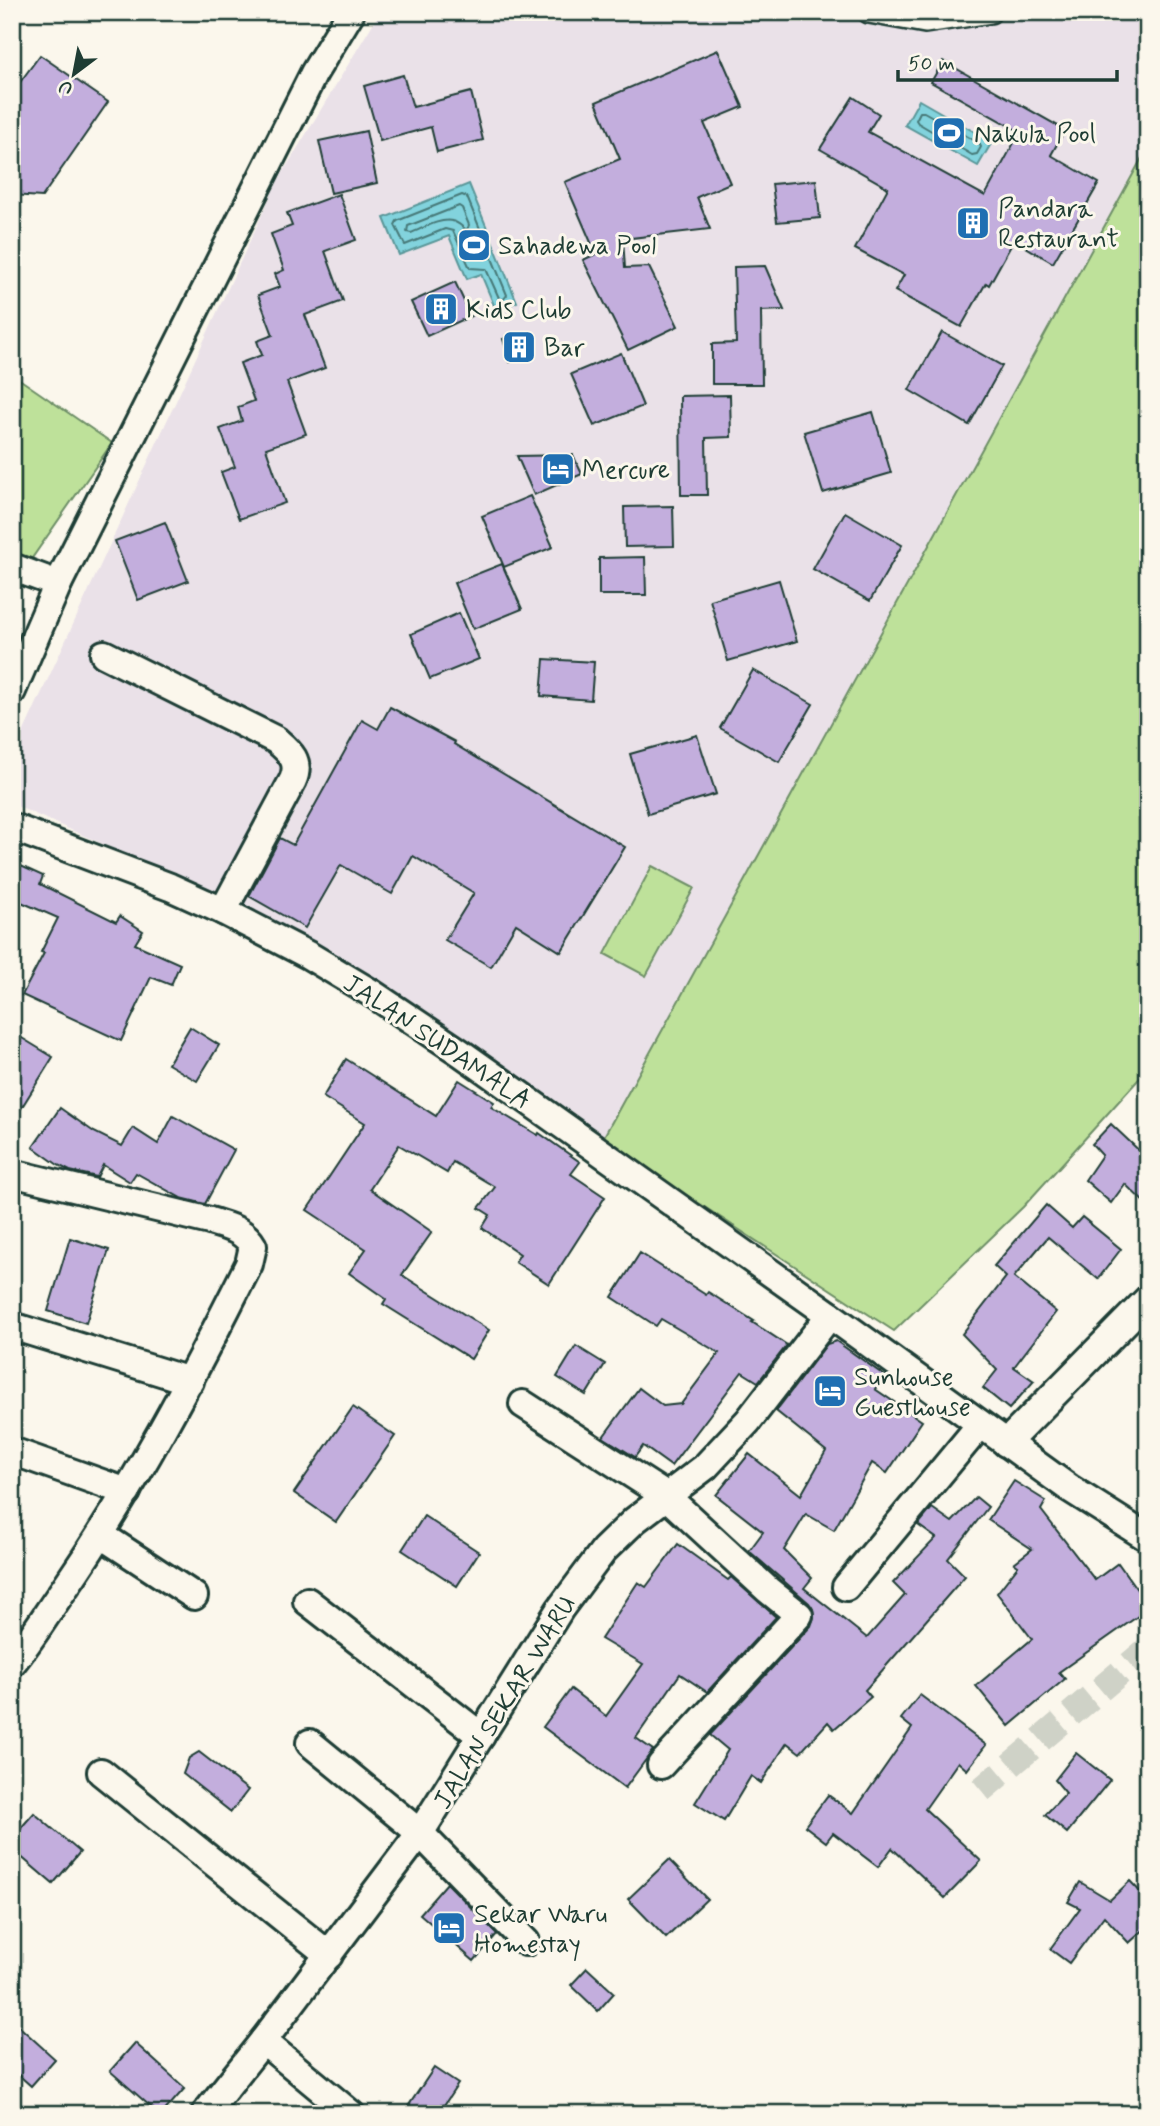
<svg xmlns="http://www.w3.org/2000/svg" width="1160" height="2126" font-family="Mynerve,sans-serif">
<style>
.built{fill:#eae1e8}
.green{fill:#bee19a;stroke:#6e8f67;stroke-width:2}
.water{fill:#82d3dd;stroke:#5a9799;stroke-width:2}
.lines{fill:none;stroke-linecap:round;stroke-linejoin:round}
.shore{stroke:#477978;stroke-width:2}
.building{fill:#c3aedd;stroke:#1f3d34;stroke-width:2}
.minor-tunnel{stroke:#cfd2c7;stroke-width:26;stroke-dasharray:26 13;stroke-linecap:butt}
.pedestrian-casing{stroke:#1f3d34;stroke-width:26}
.minor-casing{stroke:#1f3d34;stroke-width:32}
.pedestrian{stroke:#fbf7ec;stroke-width:21}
.minor{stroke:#fbf7ec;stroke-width:26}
.labels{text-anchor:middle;stroke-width:6;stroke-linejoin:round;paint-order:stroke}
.poi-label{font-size:26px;fill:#1f3d34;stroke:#fbf7ec;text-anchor:start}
.street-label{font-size:26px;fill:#1f3d34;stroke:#fbf7ec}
</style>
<rect width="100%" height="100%" fill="#fbf7ec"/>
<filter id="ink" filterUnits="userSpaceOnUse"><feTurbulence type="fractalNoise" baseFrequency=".0143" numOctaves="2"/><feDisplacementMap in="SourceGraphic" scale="14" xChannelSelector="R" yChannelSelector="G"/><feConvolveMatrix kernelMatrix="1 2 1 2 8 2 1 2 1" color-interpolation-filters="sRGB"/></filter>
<g filter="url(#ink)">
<path class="built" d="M380 12H1148V147L602 1140 327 950 139 860 12 804V757L277 182Z"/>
<g class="green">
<path d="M1148 147V1069L1023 1207 894 1331 602 1140Z"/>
<path d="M12 374 112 443 30 561 12 548Z"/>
<path d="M652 866 694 888 646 976 605 954Z"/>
</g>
<g class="water">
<path d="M919 100 992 142 978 166 905 125Z"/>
<path d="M469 184 517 302 496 310 481 274 467 279 449 236 399 255 384 218Z"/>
</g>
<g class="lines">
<g class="shore">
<path d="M920 112H924L979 143 981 147 977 154 972 155 918 123 916 120Z"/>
<path d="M462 195 467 197 507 295 503 300 499 298 486 269 470 268 453 231 445 229 405 245 395 225 397 221Z"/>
<path d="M459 206 462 208 469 225 467 230C463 228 458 222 452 221 440 218 422 229 411 233L407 232 408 226Z"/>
</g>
</g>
<g class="building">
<path d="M718 50 743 107 704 123 730 183 697 197 710 229 623 239 625 268 649 267 678 326 628 350 583 260 596 254 565 182 620 159 596 102Z"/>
<path d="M40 55 108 102 42 197 12 195V93Z"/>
<path d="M943 61 1065 130 1051 155 1099 183 1053 263 1014 240 989 285 986 283 961 327 895 291 904 275 855 249 888 188 820 149 853 97 879 114 868 132 985 196 1020 132 931 82Z"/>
<path d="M403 75 413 107 471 92 483 140 437 152 431 127 380 141 364 86Z"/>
<path d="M366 131 377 183 331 193 319 141Z"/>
<path d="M816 180 820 218 777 222 772 184Z"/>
<path d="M339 194 356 240 325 251 343 301 305 315 325 368 287 382 306 434 266 448 285 503 239 519 221 472 235 467 220 429 242 421 238 407 254 401 240 363 262 355 257 341 273 335 258 295 280 287 275 274 284 270 271 234 292 226 287 213Z"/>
<path d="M765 266 784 310 761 311 762 384H712V344L736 343 734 267Z"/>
<path d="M455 282 471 316 427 336 411 302Z"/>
<path d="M528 332 535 355 510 362 503 339Z"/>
<path d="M942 332 1002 366 969 425 909 390Z"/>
<path d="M621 353 643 406 594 426 571 374Z"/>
<path d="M730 395 731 437 706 438 707 495H681L680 396Z"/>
<path d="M873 412 891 473 823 493 804 432Z"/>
<path d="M573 455 582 474 534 495 517 456Z"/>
<path d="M530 496 553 547 504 567 482 516Z"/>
<path d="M673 506 674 546 625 547 624 507Z"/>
<path d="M845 512 902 545 870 601 813 569Z"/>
<path d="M165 522 188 581 138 600 115 541Z"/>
<path d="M645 557 646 595H599V558Z"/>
<path d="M502 564 522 609 473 629 454 583Z"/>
<path d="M779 580 797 641 728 661 710 600Z"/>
<path d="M459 613 479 659 430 679 411 634Z"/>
<path d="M544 659 594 662 591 700 541 696Z"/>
<path d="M753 670 813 704 779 762 720 728Z"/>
<path d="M390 707 455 742 454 744 625 847 561 952 516 924 491 967 445 940 474 893 413 856 392 894 341 865 305 928 249 896 280 838 293 845 362 720 378 729Z"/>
<path d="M697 735 716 794 648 814 630 754Z"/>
<path d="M12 862 43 876 40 884 116 922 120 916 143 931 135 944 180 964 171 985 151 977 121 1041 22 995 44 953 41 952 58 918 12 898Z"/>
<path d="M190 1027 219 1045 197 1081 168 1064Z"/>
<path d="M12 1032 53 1057 12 1123Z"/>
<path d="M346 1059 436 1116 459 1080 494 1102 491 1107 538 1135 539 1133 580 1162 571 1174 605 1197 549 1284 515 1262 520 1254 482 1228 490 1215 479 1208 495 1187 453 1162 447 1173 399 1145 370 1189 432 1232 402 1275 489 1330 471 1359 383 1304 386 1299 349 1273 366 1249 307 1210 365 1123 323 1097Z"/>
<path d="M60 1108 94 1132 122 1146 133 1128 158 1144 173 1116 234 1150 205 1204 181 1198 136 1173 130 1182 103 1165 97 1177 70 1171 58 1165 33 1147Z"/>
<path d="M1111 1124 1148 1159V1206L1125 1184 1111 1203 1085 1180 1102 1155 1092 1144Z"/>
<path d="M1046 1205 1072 1228 1082 1217 1121 1249 1098 1279 1048 1237 1014 1277 1056 1312 1014 1367 1034 1381 1009 1409 983 1388 997 1370 962 1334 1006 1277 994 1266Z"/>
<path d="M70 1238 109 1250 86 1323 48 1311Z"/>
<path d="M640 1253 706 1295 708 1292 754 1321 752 1322 787 1345 758 1382 742 1372 671 1466 643 1446 635 1457 603 1437 639 1388 663 1406 681 1404 719 1353 661 1319 656 1326 612 1297Z"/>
<path d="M836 1341 885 1376 875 1389 922 1421 887 1473 872 1463 834 1530 806 1514 784 1550 812 1578 804 1588 867 1638 905 1595 893 1583 936 1538 918 1525 932 1508 952 1522 976 1497 988 1507 948 1559 965 1576 865 1690 871 1697 834 1729 828 1722 800 1753 787 1743 761 1783 751 1776 724 1821 695 1803 728 1750 710 1735 811 1626 814 1617 813 1609 809 1603 749 1551 763 1532 716 1495 749 1454 801 1495 826 1451 776 1411 827 1344Z"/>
<path d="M576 1346 605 1364 586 1395 557 1377Z"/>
<path d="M353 1407 395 1436 336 1522 294 1493Z"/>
<path d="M1014 1481 1046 1501 1041 1510 1095 1580 1118 1563 1148 1605V1609L1059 1672 1065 1679 1009 1726 976 1686 1032 1639 997 1593 1018 1566 1014 1563 1032 1549 988 1520Z"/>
<path d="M424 1516 479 1552 457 1586 402 1550Z"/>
<path d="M678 1544 728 1580 731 1577 776 1617 707 1692 680 1674 636 1738 653 1750 625 1788 543 1727 571 1689 606 1716 643 1664 601 1639 638 1582 646 1587Z"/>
<path d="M920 1695 986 1745 967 1770 958 1762 925 1809 981 1861 945 1898 892 1848 878 1867 833 1833 826 1842 805 1826 828 1795 853 1813 912 1728 901 1719Z"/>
<path d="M199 1752 248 1790 231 1812 183 1774 189 1758Z"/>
<path d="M1076 1753 1110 1780 1067 1833 1045 1815 1066 1793 1055 1780Z"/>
<path d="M34 1813 80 1852 53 1884 12 1849V1838Z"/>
<path d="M669 1860 707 1899 666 1938 628 1899Z"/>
<path d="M1130 1881 1148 1900V1926L1129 1943 1104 1916 1069 1963 1050 1949 1080 1908 1068 1902 1080 1882 1110 1900Z"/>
<path d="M447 1883 497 1934 474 1961 420 1914Z"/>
<path d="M587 1968 614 1993 598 2011 571 1985Z"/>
<path d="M12 2020 55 2059 31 2086 12 2069Z"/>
<path d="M135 2043 185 2088 162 2114H159L110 2071Z"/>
<path d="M434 2068 458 2084 438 2114H403Z"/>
</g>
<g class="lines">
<path class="minor-tunnel" d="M981 1790 1148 1649"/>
<g class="pedestrian-casing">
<path id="pedestrian" d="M869 12 925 22 990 12"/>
</g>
<g class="minor-casing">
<g id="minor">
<path d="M12 567 58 584"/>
<path d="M104 654 276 740C290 752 301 761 293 780L223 911"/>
<path d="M12 691 58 584 314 73 351 12"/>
<path d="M12 827 170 887 223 911 308 955 373 994 461 1053 830 1315 1069 1488 1148 1538"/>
<path d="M12 1173 210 1221C228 1227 243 1229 253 1246L249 1264C193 1376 135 1486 64 1589 47 1613 31 1640 12 1663"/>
<path d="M12 1326 190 1381"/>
<path d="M523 1404 666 1496 768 1590 799 1615 661 1765"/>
<path d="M1006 1443 1148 1299"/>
<path d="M12 1451 127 1492"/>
<path d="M101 1535 194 1596"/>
<path d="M846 1587 980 1425"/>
<path d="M307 1601 481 1736"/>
<path d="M310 1743 420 1833 526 1942"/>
<path d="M101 1772 329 1955"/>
<path d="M263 2041 351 2114"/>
<path d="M205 2114 263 2041 420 1833 560 1609 604 1550 635 1520 705 1467 748 1421 830 1315"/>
</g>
</g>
<use href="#pedestrian" class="pedestrian"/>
<use href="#minor" class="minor"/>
</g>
</g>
<defs>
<g id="stadium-square" transform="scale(1.75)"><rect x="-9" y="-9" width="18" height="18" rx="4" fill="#1f6fb2" stroke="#fbf7ec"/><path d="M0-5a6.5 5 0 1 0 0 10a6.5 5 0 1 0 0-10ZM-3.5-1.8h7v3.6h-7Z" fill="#fff"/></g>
<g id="building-square" transform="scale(1.75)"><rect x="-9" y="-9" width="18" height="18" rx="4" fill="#1f6fb2" stroke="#fbf7ec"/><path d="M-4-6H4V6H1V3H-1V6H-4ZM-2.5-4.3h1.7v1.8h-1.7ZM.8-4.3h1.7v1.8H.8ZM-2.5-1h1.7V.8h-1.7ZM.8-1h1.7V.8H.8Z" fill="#fff"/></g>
<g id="hotel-square" transform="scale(1.75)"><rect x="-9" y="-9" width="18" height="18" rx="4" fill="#1f6fb2" stroke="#fbf7ec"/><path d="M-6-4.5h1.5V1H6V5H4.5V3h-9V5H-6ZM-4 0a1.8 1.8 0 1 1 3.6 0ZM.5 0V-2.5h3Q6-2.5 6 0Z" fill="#fff"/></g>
</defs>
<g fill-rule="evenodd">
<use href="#stadium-square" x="949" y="133"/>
<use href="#building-square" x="973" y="223"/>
<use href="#stadium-square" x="474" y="245"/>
<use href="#building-square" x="441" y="309"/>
<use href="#building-square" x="519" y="347"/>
<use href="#hotel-square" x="558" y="469"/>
<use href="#hotel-square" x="830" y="1391"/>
<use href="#hotel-square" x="449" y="1928"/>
</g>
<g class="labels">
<g class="poi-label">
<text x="974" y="142">Nakula Pool</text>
<text x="998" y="217">Pandara<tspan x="998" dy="30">Restaurant</tspan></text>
<text x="498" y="254">Sahadewa Pool</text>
<text x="466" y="318">Kids Club</text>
<text x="544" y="356">Bar</text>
<text x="582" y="478">Mercure</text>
<text x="854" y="1385">Sunhouse<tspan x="854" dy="30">Guesthouse</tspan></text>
<text x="474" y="1922">Sekar Waru<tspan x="474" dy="30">Homestay</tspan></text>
</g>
<g class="street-label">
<text transform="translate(438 1041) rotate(34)" y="9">JALAN SUDAMALA</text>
<text transform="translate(504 1702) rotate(-58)" y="9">JALAN SEKAR WARU</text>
</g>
</g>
<rect width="1160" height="2126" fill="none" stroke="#fbf7ec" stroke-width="42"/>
<rect x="21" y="21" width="1118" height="2084" fill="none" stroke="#1f3d34" stroke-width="2.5" filter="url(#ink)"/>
<g transform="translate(74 74) rotate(212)" stroke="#fbf7ec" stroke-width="5" paint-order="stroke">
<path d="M0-5L12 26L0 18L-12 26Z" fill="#1f3d34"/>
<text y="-10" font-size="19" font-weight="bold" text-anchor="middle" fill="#1f3d34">U</text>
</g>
<path d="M898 70v10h219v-10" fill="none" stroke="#1f3d34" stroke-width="3.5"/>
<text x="908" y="70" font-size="21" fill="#1f3d34" stroke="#fbf7ec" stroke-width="5" paint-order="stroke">50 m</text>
</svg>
